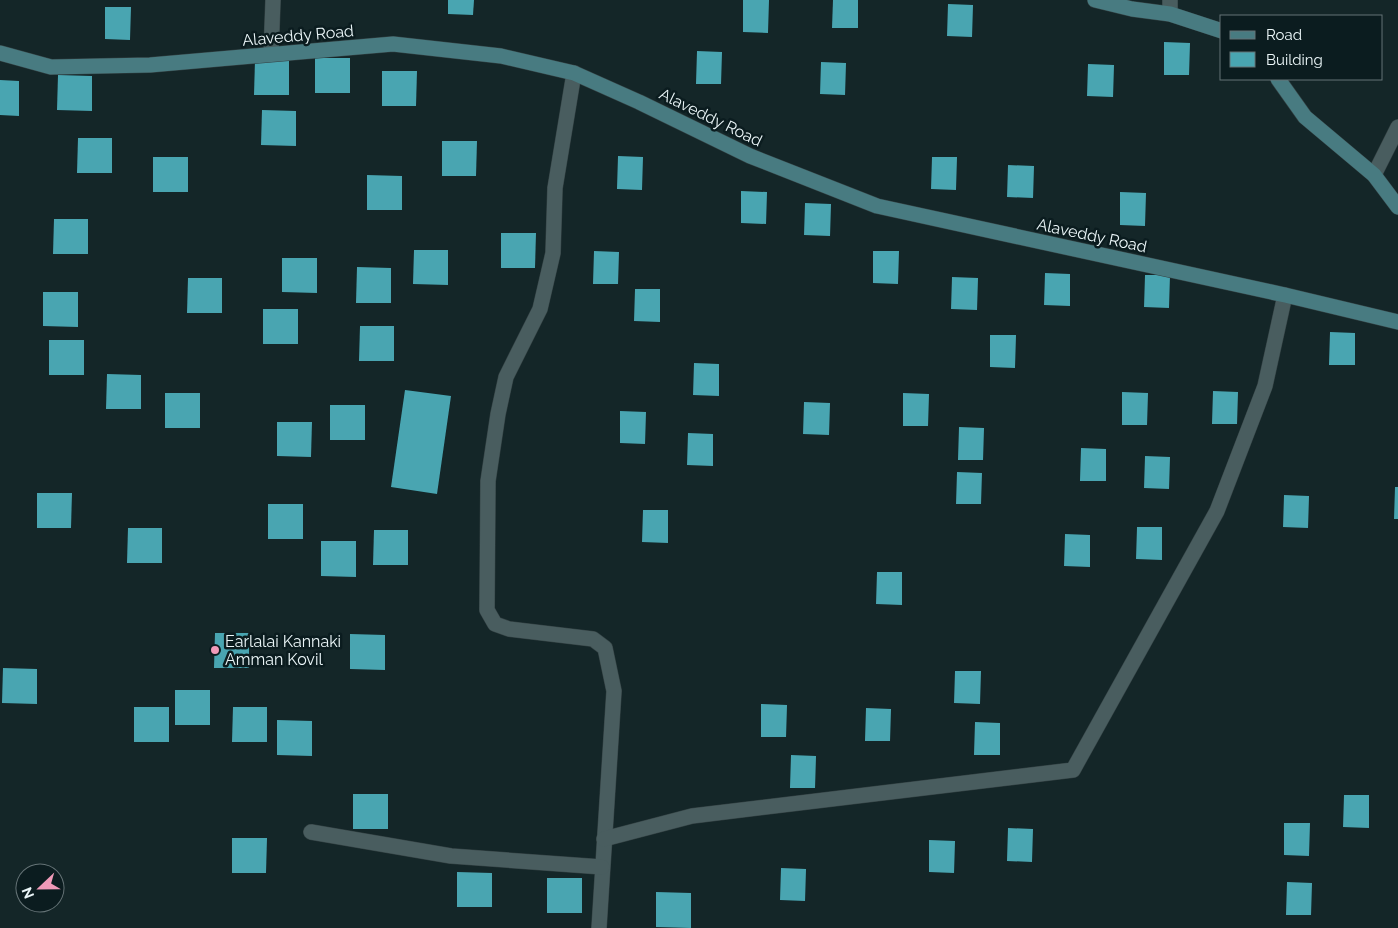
<svg xmlns="http://www.w3.org/2000/svg" width="1398" height="928" font-family="Raleway,sans-serif">
<style>
.building{fill:#49a5b1}
.lines{fill:none;stroke-linecap:round;stroke-linejoin:round}
.street-casing{stroke:#344244;stroke-width:16}
.secondary-casing{stroke:#344244;stroke-width:16}
.street{stroke:#495d5f;stroke-width:15}
.secondary{stroke:#487b81;stroke-width:15}
.poi-dot{fill:#ef9ab8;stroke:#0b1c1f;stroke-width:2}
.labels{text-anchor:middle;stroke-width:5;stroke-linejoin:round;paint-order:stroke}
.street-label{font-size:16px;fill:#ebf6f8;stroke:#0b1c1f}
.poi-label{font-size:16px;fill:#ebf6f8;stroke:#0b1c1f;text-anchor:start}
</style>
<rect width="100%" height="100%" fill="#142628"/>
<g class="building">
<path d="M448 0H474L473 15 448 14Z"/>
<path d="M743 0H769L768 33 743 32Z"/>
<path d="M833 0H858V28H832Z"/>
<path d="M948 4 973 5 972 37 947 36Z"/>
<path d="M105 7H131L130 40 105 39Z"/>
<path d="M1164 42 1190 43 1189 75H1164Z"/>
<path d="M697 51 722 52 721 84H696Z"/>
<rect x="315" y="58" width="35" height="35"/>
<path d="M255 60H289V95H254Z"/>
<path d="M821 62 846 63 845 95 820 94Z"/>
<path d="M1088 64 1114 65 1113 97 1087 96Z"/>
<path d="M382 71H417L416 106H382Z"/>
<path d="M58 75 92 76V111L57 110Z"/>
<path d="M0 80 19 81V116L0 115Z"/>
<path d="M262 110 296 111V146L261 145Z"/>
<path d="M78 138H112V173H77Z"/>
<path d="M442 141H477L476 176H442Z"/>
<path d="M618 156 643 157 642 190 617 189Z"/>
<rect x="153" y="157" width="35" height="35"/>
<path d="M932 157H957L956 190 931 189Z"/>
<path d="M1008 165 1034 166 1033 198 1007 197Z"/>
<path d="M367 175 402 176V210H367Z"/>
<path d="M741 191 767 192 766 224 741 223Z"/>
<path d="M1120 192 1146 193 1145 226 1120 225Z"/>
<path d="M805 203 831 204 830 236 804 235Z"/>
<path d="M54 219H88V254H53Z"/>
<path d="M501 233H536L535 268H501Z"/>
<path d="M414 250H448V285L413 284Z"/>
<path d="M594 251 619 252 618 284H593Z"/>
<path d="M873 251H899L898 284 873 283Z"/>
<path d="M282 258H317V293L282 292Z"/>
<path d="M357 267 391 268V303H356Z"/>
<path d="M1045 273 1070 274V306L1044 305Z"/>
<path d="M1145 275H1170L1169 308 1144 307Z"/>
<path d="M952 277 978 278 977 310 951 309Z"/>
<path d="M188 278H222V313H187Z"/>
<path d="M635 289H660V322L634 321Z"/>
<path d="M43 292H78V327L43 326Z"/>
<rect x="263" y="309" width="35" height="35"/>
<path d="M360 326H394V361H359Z"/>
<path d="M1330 332 1355 333V365H1329Z"/>
<path d="M990 335H1016L1015 368 990 367Z"/>
<rect x="49" y="340" width="35" height="35"/>
<path d="M694 363 719 364V396L693 395Z"/>
<path d="M107 374 141 375V409H106Z"/>
<path d="M405 390 451 396 437 494 391 487Z"/>
<path d="M1213 391 1238 392 1237 424H1212Z"/>
<path d="M1122 392 1148 393 1147 425H1122Z"/>
<rect x="165" y="393" width="35" height="35"/>
<path d="M903 393 929 394 928 426H903Z"/>
<path d="M804 402 830 403 829 435 803 434Z"/>
<rect x="330" y="405" width="35" height="35"/>
<path d="M620 411 646 412 645 444 620 443Z"/>
<path d="M277 422H312L311 457 277 456Z"/>
<path d="M959 427 984 428 983 460H958Z"/>
<path d="M688 433 713 434V466L687 465Z"/>
<path d="M1081 448 1106 449V481H1080Z"/>
<path d="M1145 456 1170 457 1169 489 1144 488Z"/>
<path d="M957 472 982 473 981 504H956Z"/>
<path d="M1395 487H1398V519H1394Z"/>
<path d="M37 493H72L71 528H37Z"/>
<path d="M1284 495 1309 496 1308 528 1283 527Z"/>
<rect x="268" y="504" width="35" height="35"/>
<path d="M643 510H668V543L642 542Z"/>
<path d="M1137 527H1162V560L1136 559Z"/>
<path d="M128 528H162V563H127Z"/>
<path d="M374 530H408V565H373Z"/>
<path d="M1065 534 1090 535V567L1064 566Z"/>
<path d="M321 541H356V577L321 576Z"/>
<path d="M877 572H902V605L876 604Z"/>
<path d="M215 633H249V668H214Z"/>
<path d="M350 634 385 635V670L350 669Z"/>
<path d="M3 668 37 669V704L2 703Z"/>
<path d="M955 671H981L980 704 954 703Z"/>
<rect x="175" y="690" width="35" height="35"/>
<path d="M761 704 787 705 786 737H761Z"/>
<rect x="134" y="707" width="35" height="35"/>
<path d="M233 707H267V742H232Z"/>
<path d="M866 708 891 709 890 741H865Z"/>
<path d="M277 720 312 721V756L277 755Z"/>
<path d="M975 722 1000 723V755H974Z"/>
<path d="M791 755 816 756 815 788H790Z"/>
<rect x="353" y="794" width="35" height="35"/>
<path d="M1344 795H1369V828L1343 827Z"/>
<path d="M1284 823H1310L1309 856 1284 855Z"/>
<path d="M1008 828 1033 829 1032 862 1007 861Z"/>
<path d="M232 838H267L266 873H232Z"/>
<path d="M929 840 955 841 954 873 929 872Z"/>
<path d="M781 868 806 869 805 901 780 900Z"/>
<path d="M457 872 492 873V907H457Z"/>
<rect x="547" y="878" width="35" height="35"/>
<path d="M1287 882 1312 883 1311 915H1286Z"/>
<path d="M656 892 691 893V928L656 927Z"/>
</g>
<g class="lines">
<g class="street-casing">
<g id="street">
<path d="M1170 14V0"/>
<path d="M271 54 273 0"/>
<path d="M574 73 555 188 553 253 540 309 506 377 498 414 488 481 487 610 495 624 509 629 593 639 605 648 614 691 599 928"/>
<path d="M1374 175 1398 127"/>
<path d="M311 832 451 856 602 867"/>
<path d="M604 839 692 816 1073 770 1217 511 1265 386 1285 295"/>
</g>
</g>
<g class="secondary-casing">
<g id="secondary">
<path d="M1095 0 1132 9 1170 14 1222 31"/>
<path d="M0 53 51 67 150 65 393 44 501 56 574 73 639 102 750 156 877 206 1285 295 1398 322"/>
<path d="M1278 79 1305 117 1374 175 1398 207"/>
</g>
</g>
<use href="#street" class="street"/>
<use href="#secondary" class="secondary"/>
</g>
<circle class="poi-dot" cx="215" cy="650" r="5"/>
<g class="labels">
<g class="street-label">
<text transform="translate(298 35) rotate(-5)" y="6">Alaveddy Road</text>
<text transform="translate(711 117) rotate(26)" y="6">Alaveddy Road</text>
<text transform="translate(1092 235) rotate(12)" y="6">Alaveddy Road</text>
</g>
<g class="poi-label">
<text x="225" y="647">Earlalai Kannaki<tspan x="225" dy="18">Amman Kovil</tspan></text>
</g>
</g>
<rect x="1220" y="15" width="162" height="65" fill="#0b1c1f" stroke="#657376"/>
<rect x="1230" y="31" width="25" height="8" fill="#487b81" stroke="#657376"/>
<text x="1266" y="40" font-size="15" fill="#ebf6f8">Road</text>
<rect x="1230" y="52" width="25" height="15" fill="#49a5b1" stroke="#657376"/>
<text x="1266" y="65" font-size="15" fill="#ebf6f8">Building</text>
<g transform="translate(40 888) rotate(248)"><circle r="24" fill="#0b1c1f" stroke="#657376"/>
<path d="M0-4L9 19L0 12L-9 19Z" fill="#ef9ab8"/>
<text y="-8" font-size="14" font-weight="bold" text-anchor="middle" fill="#ebf6f8">N</text>
</g>
</svg>
